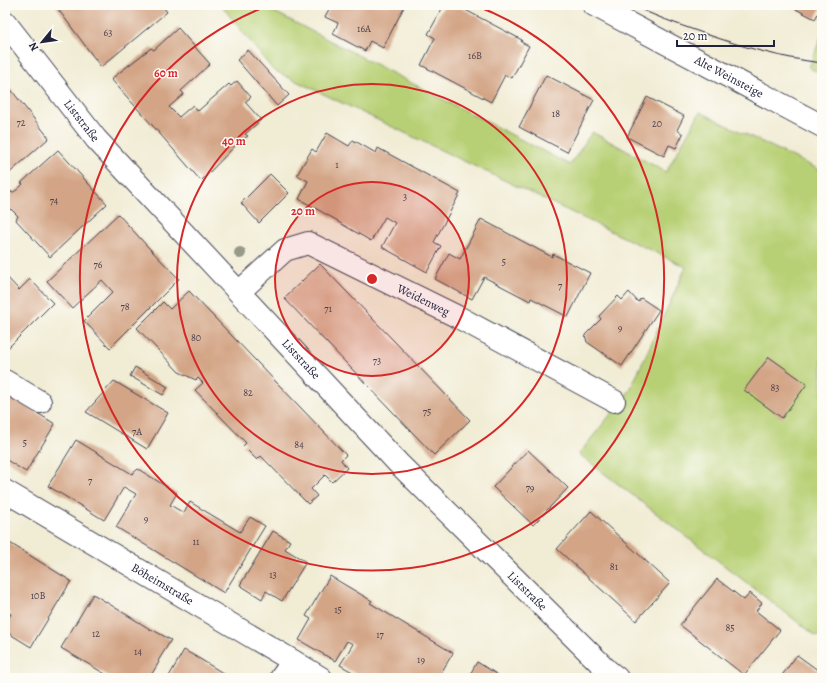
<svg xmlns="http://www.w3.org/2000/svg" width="827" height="683" font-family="Alegreya,serif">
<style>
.green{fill:#b8d075;stroke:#6d7958}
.building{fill:#d3a485}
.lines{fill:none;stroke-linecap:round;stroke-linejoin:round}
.minor-casing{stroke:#414052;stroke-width:24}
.minor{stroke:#fff;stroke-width:22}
.tram{stroke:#22223b;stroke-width:1}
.tree{fill:#989a89}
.ring{fill:none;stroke:#d62828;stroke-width:2}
.labels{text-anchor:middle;stroke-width:3;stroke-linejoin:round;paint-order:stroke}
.number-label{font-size:10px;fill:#4e424e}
.street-label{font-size:12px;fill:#22223b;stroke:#fdfcf7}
.centre{fill:#d62828;stroke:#fdfcf7;stroke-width:2}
.ring-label{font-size:12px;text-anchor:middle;font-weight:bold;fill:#d62828;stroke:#fdfcf7;stroke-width:3;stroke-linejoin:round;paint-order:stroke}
</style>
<rect width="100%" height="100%" fill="#fdfcf7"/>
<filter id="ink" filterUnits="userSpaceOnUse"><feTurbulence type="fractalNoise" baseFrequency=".025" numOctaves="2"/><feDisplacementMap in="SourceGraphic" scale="8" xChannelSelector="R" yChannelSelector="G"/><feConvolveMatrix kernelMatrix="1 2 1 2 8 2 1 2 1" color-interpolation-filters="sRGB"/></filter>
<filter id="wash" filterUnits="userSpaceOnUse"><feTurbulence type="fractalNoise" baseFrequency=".012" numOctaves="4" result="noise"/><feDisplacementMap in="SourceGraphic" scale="16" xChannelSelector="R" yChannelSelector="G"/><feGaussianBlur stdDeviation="0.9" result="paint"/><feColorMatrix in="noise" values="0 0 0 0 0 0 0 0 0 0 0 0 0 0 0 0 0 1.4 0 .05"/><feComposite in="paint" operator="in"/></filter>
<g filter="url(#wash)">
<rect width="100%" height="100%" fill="#f1ecd4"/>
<g class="green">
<path d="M221 5H261L570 165 592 132 666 172 700 112 822 171V636H816L579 454 630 390 686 267 273 70Z"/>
<path d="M822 34V74L809 68Z"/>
</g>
<g id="blocks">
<g class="building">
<path d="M55 5H162L167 12 101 67Z"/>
<path d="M331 5H405L383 48 370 41 365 51 333 34 338 23 325 17Z"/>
<path d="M444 5H456L522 40 521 42 529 46 512 78 505 75 491 102 421 65 435 38 428 34Z"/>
<path d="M788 5H822V6L815 19Z"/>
<path d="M178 28 210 64 181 91 184 94 169 107 179 117 193 105 198 111 229 84 231 86 237 81 251 97 245 102 261 120 245 134 248 136 237 144 201 181 160 134 111 79 151 48 154 50Z"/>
<path d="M248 50 289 95 277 106 237 60Z"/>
<path d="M546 75 594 100 567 152 519 127Z"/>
<path d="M5 82 49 138 5 177Z"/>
<path d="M647 97 684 116 677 130 683 134 676 148 669 145 664 156 627 137Z"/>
<path d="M327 133 349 146 353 140 376 153 378 148 460 193 434 242 441 246 427 272 382 247 395 223 385 217 371 241 338 222V221L299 199 308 181 297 175 312 149 316 152Z"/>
<path d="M58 150 107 204 50 257 16 220 18 216 12 210 9 209 5 205V196L11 191 12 193 18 189 23 184 21 183Z"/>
<path d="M270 174 289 193 259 223 241 203Z"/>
<path d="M118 214 148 247 179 279 110 348 84 321 113 292 102 280 72 308 47 281Z"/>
<path d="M481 219 552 257 553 254 590 273 568 317 531 298 530 301 484 277 472 299 435 279 449 253 460 259Z"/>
<path d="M320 264 470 420 434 455 284 298Z"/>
<path d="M7 277 19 290 30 279 53 303 5 351V279Z"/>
<path d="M189 291 346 455 341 460 347 468 332 482 325 475 311 489 317 496 308 504 261 456 257 460 243 446 246 443 195 390 203 383 198 378 196 380 179 372 137 328 163 302 170 309Z"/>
<path d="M629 292 638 302 641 298 659 310 622 366 587 342 585 335 601 319 599 316 618 296 622 300Z"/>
<path d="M769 357 807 384 782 418 744 390Z"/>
<path d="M135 367 168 387 163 395 130 376Z"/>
<path d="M114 381 168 413 147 449 86 412Z"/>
<path d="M5 393 55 424 26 472 5 459Z"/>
<path d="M76 440 132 474 138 469 177 493 170 505 184 513 190 502 240 532 250 517 265 526 224 593 116 527 136 494 124 487 104 520 48 486Z"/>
<path d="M528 450 568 488 533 525 493 487Z"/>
<path d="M591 511 670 583 636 621 557 549Z"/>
<path d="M273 531 290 541 285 549 306 562 282 601 266 591 262 599 240 585Z"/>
<path d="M5 540 71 581 31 647 5 631V624L11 614 5 610Z"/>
<path d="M330 576 372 601 370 603 453 653 438 678H363L340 665 353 644 347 641 335 661 299 640 311 619 306 616Z"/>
<path d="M717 579 744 600 750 593 762 603 756 611 780 630 744 675 680 625Z"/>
<path d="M93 594 153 631V630L171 640 158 661 159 662 150 677 149 676 148 678H112L61 648Z"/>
<path d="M184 650 200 659 231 678H168Z"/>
<path d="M797 655 822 673V678H780Z"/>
<path d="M477 662 503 678H468Z"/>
</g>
</g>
</g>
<g filter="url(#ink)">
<use href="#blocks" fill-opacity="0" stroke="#414052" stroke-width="1"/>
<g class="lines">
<g class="minor-casing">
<g id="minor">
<path id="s1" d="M594 5 822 126"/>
<path id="s2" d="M5 22 96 139 398 463 608 671 617 678"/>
<path id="s3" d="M239 292 285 250 308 243 458 317 614 401"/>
<path d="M5 381 40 402"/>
<path id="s4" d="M5 491 293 661 321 678"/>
<path d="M281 678 293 661"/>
</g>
</g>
<use href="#minor" class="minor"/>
<path class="tram" d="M632 5C654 16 677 24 700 32 740 46 780 58 822 63"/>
</g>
<circle class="tree" cx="240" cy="253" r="6"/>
</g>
<circle cx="372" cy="279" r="97" fill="#d62828" fill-opacity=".12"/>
<g class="ring">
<circle cx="372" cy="279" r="97"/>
<circle cx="372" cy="279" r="195"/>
<path d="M474 5A292 292 0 1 1 270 5"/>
</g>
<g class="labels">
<g class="number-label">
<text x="364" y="32">16A</text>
<text x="108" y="36">63</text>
<text x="475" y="59">16B</text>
<text x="556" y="117">18</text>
<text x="21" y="126">72</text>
<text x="657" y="127">20</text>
<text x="337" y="168">1</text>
<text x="405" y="200">3</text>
<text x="54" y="204">74</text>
<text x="504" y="265">5</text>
<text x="98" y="268">76</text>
<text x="560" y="289">7</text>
<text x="125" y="310">78</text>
<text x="328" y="312">71</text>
<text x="620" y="331">9</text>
<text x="196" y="341">80</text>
<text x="377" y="364">73</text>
<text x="775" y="391">83</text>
<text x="248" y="396">82</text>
<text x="427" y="415">75</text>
<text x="137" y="435">7A</text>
<text x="25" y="446">5</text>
<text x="299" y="448">84</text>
<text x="90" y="484">7</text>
<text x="530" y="491">79</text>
<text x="146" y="522">9</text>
<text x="196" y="545">11</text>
<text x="614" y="570">81</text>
<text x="273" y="578">13</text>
<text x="38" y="599">10B</text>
<text x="338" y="613">15</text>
<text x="730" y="631">85</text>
<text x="96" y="637">12</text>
<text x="380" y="638">17</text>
<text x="138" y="655">14</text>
<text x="421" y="663">19</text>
</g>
<g class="street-label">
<text dy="4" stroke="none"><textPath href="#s1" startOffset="153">Alte Weinsteige</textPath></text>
<text dy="4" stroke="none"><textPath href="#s2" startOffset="125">Liststraße</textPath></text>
<text dy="4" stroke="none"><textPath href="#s3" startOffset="215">Weidenweg</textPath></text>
<text dy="4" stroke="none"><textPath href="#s2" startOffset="449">Liststraße</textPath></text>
<text dy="4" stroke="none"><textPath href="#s4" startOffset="183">Böheimstraße</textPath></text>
<text dy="4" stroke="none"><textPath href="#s2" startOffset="773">Liststraße</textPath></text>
</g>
</g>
<circle cx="372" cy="279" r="6" class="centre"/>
<g class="ring-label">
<text x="166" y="77">60 m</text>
<text x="234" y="145">40 m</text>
<text x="303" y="215">20 m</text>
</g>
<rect width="827" height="683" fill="none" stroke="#fdfcf7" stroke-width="20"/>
<g transform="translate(42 42) rotate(241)" stroke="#fdfcf7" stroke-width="3" paint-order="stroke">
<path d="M0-3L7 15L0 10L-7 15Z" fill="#22223b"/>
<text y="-6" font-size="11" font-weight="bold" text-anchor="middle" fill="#22223b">N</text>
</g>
<path d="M677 40v6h97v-6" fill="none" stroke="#22223b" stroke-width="2"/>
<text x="683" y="40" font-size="12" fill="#22223b" stroke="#fdfcf7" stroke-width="3" paint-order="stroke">20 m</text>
</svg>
